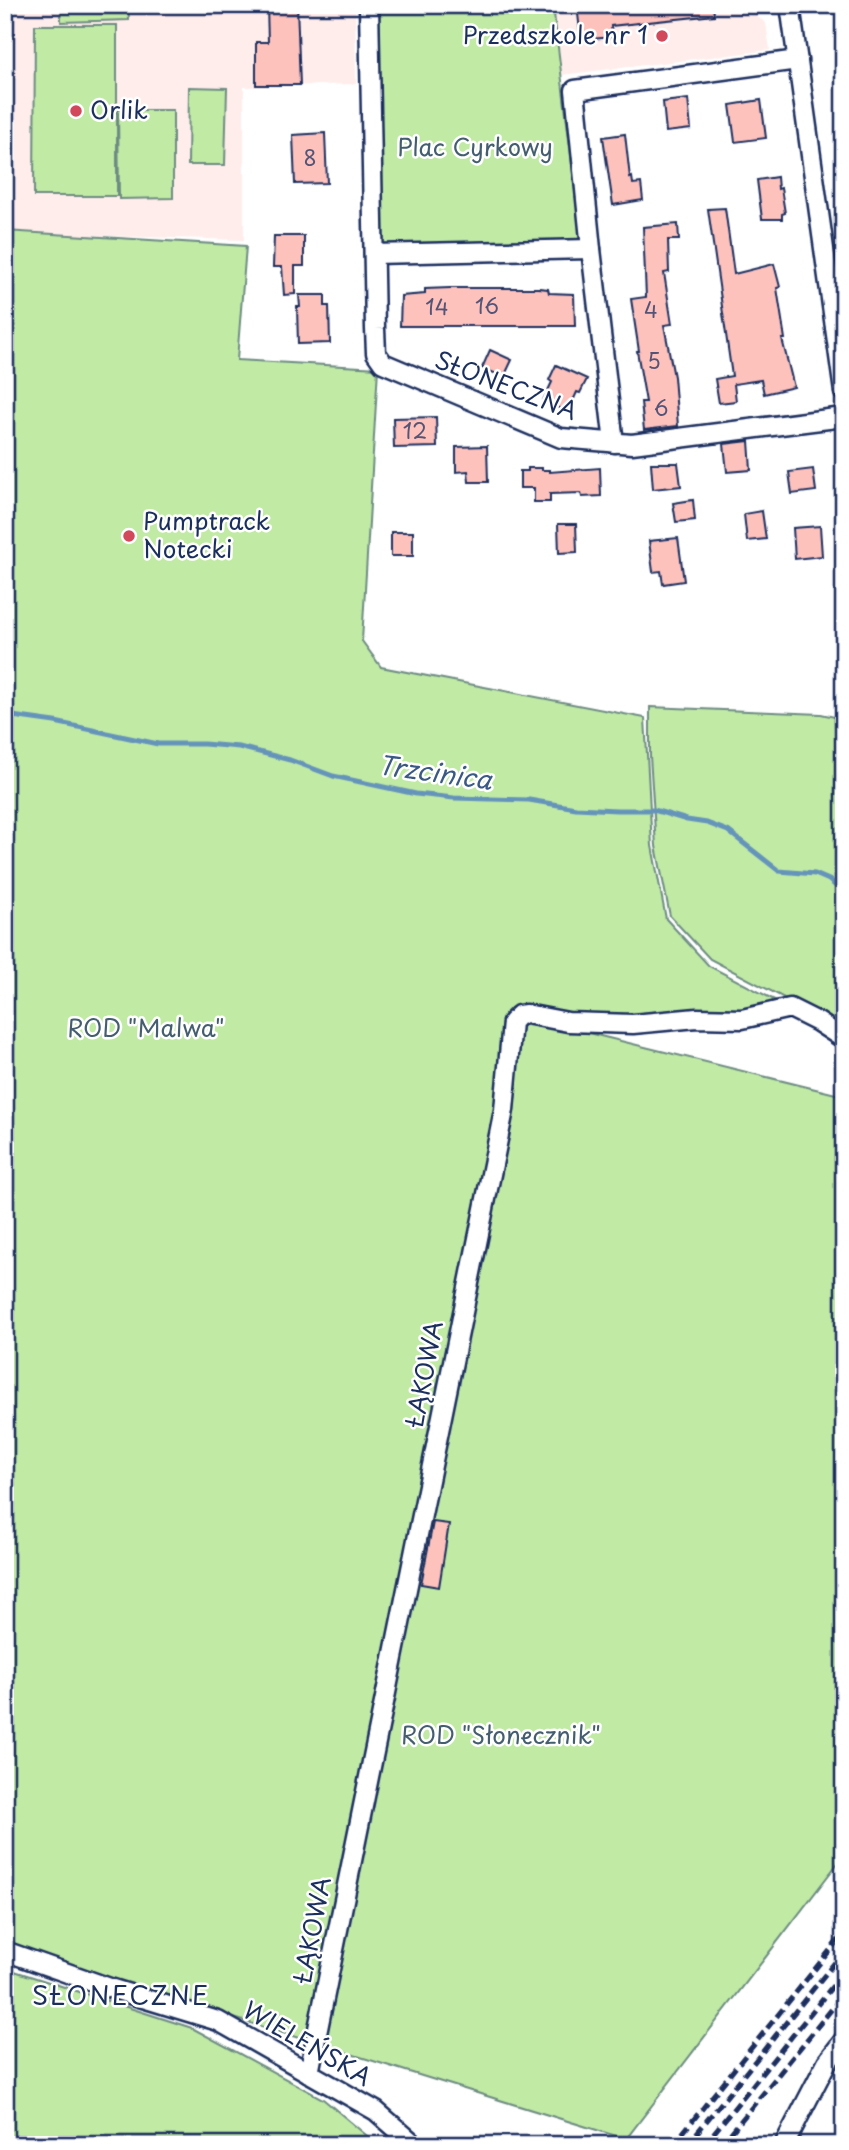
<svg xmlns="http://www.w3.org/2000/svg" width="849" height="2150" font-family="'Playpen Sans',sans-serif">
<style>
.built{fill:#ffedeb}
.green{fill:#c1eaa5;stroke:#6e8c82;stroke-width:2}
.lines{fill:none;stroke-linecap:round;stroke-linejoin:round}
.stream{stroke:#6594ba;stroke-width:5}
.building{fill:#fec2bd;stroke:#1b2f5e;stroke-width:2}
.minor-casing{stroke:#1b2f5e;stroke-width:23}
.minor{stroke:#fff;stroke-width:18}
.rail{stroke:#1b2f5e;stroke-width:5;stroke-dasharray:10 5;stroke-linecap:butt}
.poi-dot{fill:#d1495b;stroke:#fff;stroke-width:2.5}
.labels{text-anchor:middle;stroke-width:5;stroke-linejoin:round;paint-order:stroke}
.number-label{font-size:21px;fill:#545476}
.poi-label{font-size:24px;fill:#1b2f5e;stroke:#fff;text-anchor:start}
.park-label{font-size:24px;fill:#445e70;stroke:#fff}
.street-label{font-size:24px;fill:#1b2f5e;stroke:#fff}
.water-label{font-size:26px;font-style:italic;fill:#3a5984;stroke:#fff}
.neighbourhood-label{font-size:26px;letter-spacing:2px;fill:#1b2f5e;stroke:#fff}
</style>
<rect width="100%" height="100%" fill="#fff"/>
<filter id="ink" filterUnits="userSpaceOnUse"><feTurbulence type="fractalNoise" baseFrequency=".0143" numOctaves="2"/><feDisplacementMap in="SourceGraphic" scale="14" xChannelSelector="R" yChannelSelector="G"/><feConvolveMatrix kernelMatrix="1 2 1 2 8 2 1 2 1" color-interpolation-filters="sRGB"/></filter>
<g filter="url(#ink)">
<g class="built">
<path d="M6 5H355L356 84 244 87V240L5 233Z"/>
<path d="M553 5H755L756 16 766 23 770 50 561 75Z"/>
</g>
<g class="green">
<path d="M61 5H128L129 20 61 22Z"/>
<path d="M553 5 581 241 382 244 379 6Z"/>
<path d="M35 25H117V196H34Z"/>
<path d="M189 87 227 88 225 165H188Z"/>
<path d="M118 110H173V198L119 199Z"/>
<path d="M5 231 246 246 237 360 378 368 362 641 381 667 645 718 652 846 666 919 709 966 790 1008 742 1019 519 1016 844 1096V1855L626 2139 111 1980 5 1945Z"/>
<path d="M650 707 821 714 844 719V1034L811 1012 710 959 670 916 656 846 650 756Z"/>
<path d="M5 1968 192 2028 323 2099 378 2145H5Z"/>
</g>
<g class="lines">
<path class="stream" d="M5 715 55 722 158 744H204L239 747 290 760 333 776 416 794 454 798 529 800 576 808 617 810H654L687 820 707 823 728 831 779 871 815 874 829 880 844 893"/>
</g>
<g class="building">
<path d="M267 5H297L300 85H256V42H268Z"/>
<path d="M577 5H713L714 15 611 26 612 37 581 40Z"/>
<path d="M688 99 691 129 666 132 663 102Z"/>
<path d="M761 100 766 138 735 142 730 105Z"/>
<path d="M325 133 327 183 295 184 293 135Z"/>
<path d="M625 134 630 178 632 177 633 184 641 183 643 200 613 205 603 137Z"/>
<path d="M777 177 778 189 781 188 785 213 782 214V219H762L757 180Z"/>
<path d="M725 208 734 274 774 264 780 287 777 288 785 339H782L794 387 764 394 761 380 734 384 736 401 719 403 715 379 732 376 708 209Z"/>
<path d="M678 224 679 240H668L669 272 664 273 672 324 664 325 674 377 678 426 644 430 641 402H646L637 351H639L631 299 646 297 643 227Z"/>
<path d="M274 236H304V266H295V294L284 295 282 267H273Z"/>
<path d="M450 288H539L548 289 549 293 574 294 575 326H400L401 296 425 294V289Z"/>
<path d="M299 295H325V306H329L330 343 298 344 297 307H300Z"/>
<path d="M490 350 512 360 504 377 482 368Z"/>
<path d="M556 365 587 379 580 393 577 392 568 412 543 401 552 382 549 380Z"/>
<path d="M436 417 437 447 394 448 393 418Z"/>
<path d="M749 441 751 470 727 472 724 444Z"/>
<path d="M487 446 488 482H469L468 471 456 472V447Z"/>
<path d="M651 463H678L681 486 653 489Z"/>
<path d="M528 468H542V470H550V472L600 468 601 496 582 497 581 493 550 494V502H534V488H520V471H528Z"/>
<path d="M813 469 816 491 792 494 789 472Z"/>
<path d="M693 500 695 520 676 522 673 503Z"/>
<path d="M762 511 766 539 747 541 744 514Z"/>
<path d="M558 524H576L577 552 559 553Z"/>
<path d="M820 526 822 556 795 559 793 528Z"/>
<rect x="391" y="532" width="22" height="24"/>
<path d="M678 538 684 581 663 584 661 571 653 572 649 541Z"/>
<path d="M433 1522 449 1524 439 1587 421 1584Z"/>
</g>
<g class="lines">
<g class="minor-casing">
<g id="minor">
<path d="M369 5 375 329 376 353 383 363 561 438 632 444 844 417"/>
<path d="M790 5 844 392"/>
<path d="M374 254 591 249"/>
<path d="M614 443 591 249 575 90 798 60"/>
<path d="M5 1951 110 1988 218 2021 376 2111 415 2145"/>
<path d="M309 2073 504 1110 512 1022 519 1015 526 1014 568 1022 633 1024 697 1018 742 1019 790 1008 818 1022 844 1039"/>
<path d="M784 2145 827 2062 844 2040"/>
</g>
</g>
<use href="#minor" class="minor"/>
<g class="rail">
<path d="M673 2145 844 1933"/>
<path d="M687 2145 844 1951"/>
<path d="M704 2145 844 1972"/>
<path d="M721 2145 844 1994"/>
</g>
</g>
</g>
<g class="poi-dot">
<circle cx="662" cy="36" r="7"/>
<circle cx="76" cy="111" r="7"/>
<circle cx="129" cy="536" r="7"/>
</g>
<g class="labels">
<g class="number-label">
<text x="310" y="166">8</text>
<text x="487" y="314">16</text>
<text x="437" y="315">14</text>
<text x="651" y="318">4</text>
<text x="654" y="369">5</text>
<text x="661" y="416">6</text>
<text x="415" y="439">12</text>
</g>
<g class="poi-label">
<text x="648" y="44" text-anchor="end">Przedszkole nr 1</text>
<text x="90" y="119">Orlik</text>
<text x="143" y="530">Pumptrack<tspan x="143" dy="28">Notecki</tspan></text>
</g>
<g class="park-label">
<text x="475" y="156">Plac Cyrkowy</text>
<text x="146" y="1037">ROD "Malwa"</text>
<text x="501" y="1744">ROD "Słonecznik"</text>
</g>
<g class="street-label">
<text transform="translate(506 386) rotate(21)" y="8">SŁONECZNA</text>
<text transform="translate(425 1374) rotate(-79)" y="8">ŁĄKOWA</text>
<text transform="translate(313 1930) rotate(-79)" y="8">ŁĄKOWA</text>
<text transform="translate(307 2044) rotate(30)" y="8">WIELEŃSKA</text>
</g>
<g class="water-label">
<text transform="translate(435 773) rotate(8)" y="9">Trzcinica</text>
</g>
<g class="neighbourhood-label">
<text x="121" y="2005">SŁONECZNE</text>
</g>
</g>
<rect width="849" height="2150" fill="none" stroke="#fff" stroke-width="28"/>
<rect x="14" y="14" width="821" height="2122" fill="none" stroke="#1b2f5e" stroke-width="2.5" filter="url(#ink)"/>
</svg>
